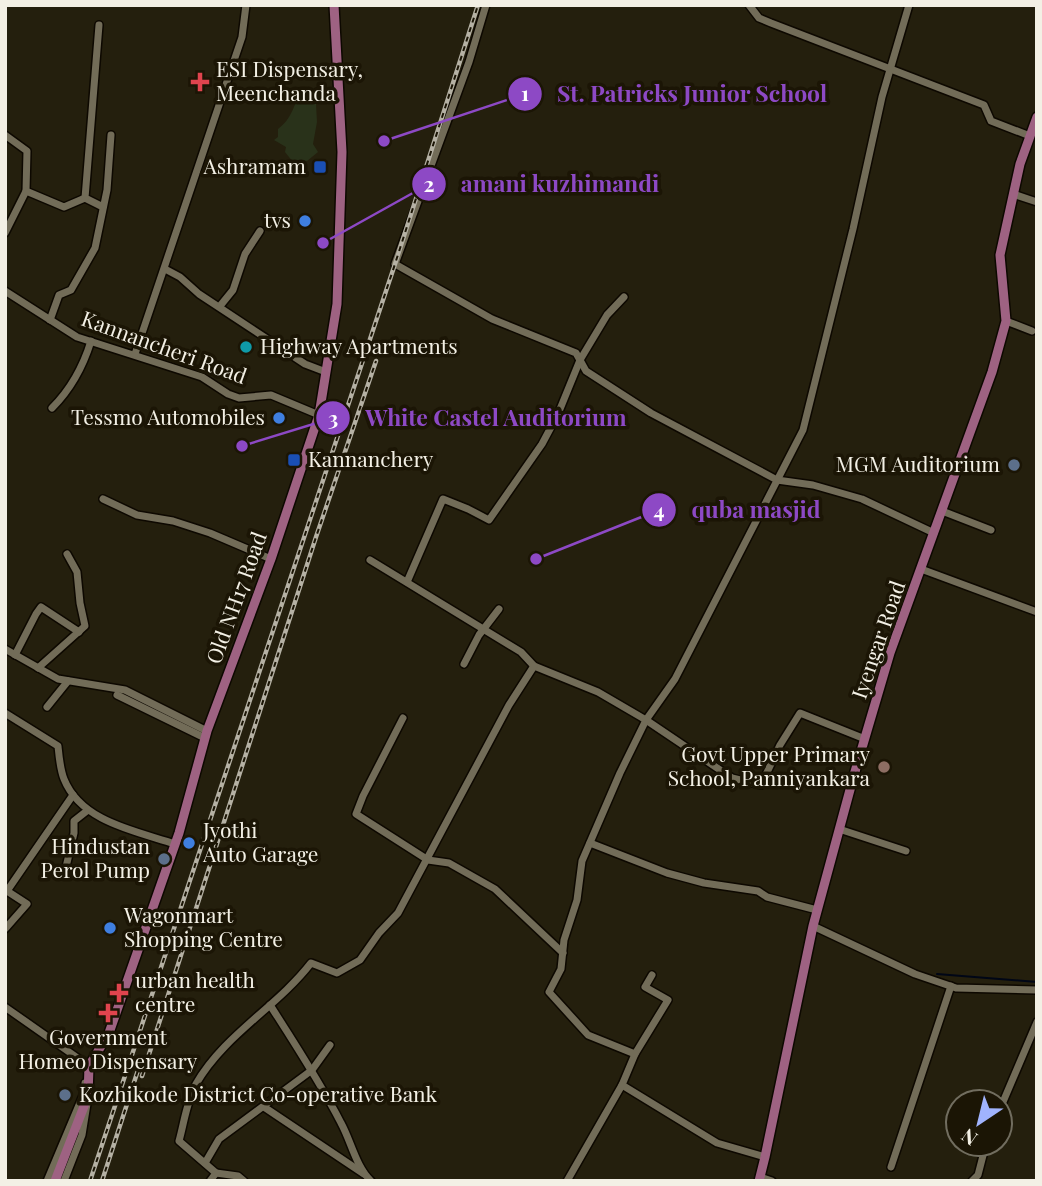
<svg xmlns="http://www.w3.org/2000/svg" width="1042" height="1186" font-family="'Playfair Display',serif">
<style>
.green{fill:#29321a}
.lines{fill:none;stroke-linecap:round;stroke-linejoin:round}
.stream{stroke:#000616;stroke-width:2}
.minor-casing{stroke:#0d0800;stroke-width:10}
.major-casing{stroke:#0d0800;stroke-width:12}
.minor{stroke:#726c58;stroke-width:7}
.major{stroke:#9e6282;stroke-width:9}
.rail-casing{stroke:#b5b1a4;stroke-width:4.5}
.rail{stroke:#1b1505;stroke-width:2;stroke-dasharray:5;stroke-linecap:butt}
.health-dot{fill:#e0444e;stroke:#1b1505;stroke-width:2.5}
.transit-dot{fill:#1a4fb4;stroke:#1b1505;stroke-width:2.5}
.shop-dot{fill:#3f7fe0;stroke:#1b1505;stroke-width:2.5}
.culture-dot{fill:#0f9aa8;stroke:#1b1505;stroke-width:2.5}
.service-dot{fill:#5c6f8a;stroke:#1b1505;stroke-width:2.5}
.education-dot{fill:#8d6e63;stroke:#1b1505;stroke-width:2.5}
.labels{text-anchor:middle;stroke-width:7;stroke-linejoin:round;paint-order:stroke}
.poi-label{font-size:21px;fill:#f3f0e5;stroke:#1b1505;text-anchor:start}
.street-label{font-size:21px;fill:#f3f0e5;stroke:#1b1505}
.leader{fill:none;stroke:#8d49c5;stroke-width:2.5}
.callout-dot{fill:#8d49c5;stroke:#1b1505;stroke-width:2.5}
.mark-label{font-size:21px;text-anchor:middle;font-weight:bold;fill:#fff}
.callout-label{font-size:23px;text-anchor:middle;font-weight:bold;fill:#8d49c5;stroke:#1b1505;stroke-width:7;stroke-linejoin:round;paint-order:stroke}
</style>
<rect width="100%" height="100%" fill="#241f0d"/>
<path class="green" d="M301 92 310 97 309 102 312 104H316L317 122 313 144 318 152 307 161 297 160 293 162 285 152 286 147 274 140 278 137V129C292 119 293 106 301 92Z"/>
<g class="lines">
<path class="stream" d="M937 974 1037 982"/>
<g class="minor-casing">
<g id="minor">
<path d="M486 5 469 62 395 264 492 319 576 353 586 371 651 413 777 480 813 485 862 499 934 533"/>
<path d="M749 5 759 18 771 23 984 105 991 121 1030 136"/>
<path d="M99 25 85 198 103 207"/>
<path d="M5 135 27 151 26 191 64 207 85 198"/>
<path d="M1013 194 1037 202"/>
<path d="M5 233 26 191"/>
<path d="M165 269 180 277 199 294 305 364 326 372"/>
<path d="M5 291 77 337 202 377 228 394 239 398 271 395 319 415"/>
<path d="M220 306 233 290 245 254 260 231"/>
<path d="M50 320 59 295 71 290 95 248 107 190 111 135"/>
<path d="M1006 321 1032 331"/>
<path d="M135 354 242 37 246 5"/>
<path d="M52 408C71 389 83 367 91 341"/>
<path d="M103 499 137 515 173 521 210 533 271 559"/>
<path d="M942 511 991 530"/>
<path d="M370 560 521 652 534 666 598 692 646 720 732 778 761 785 780 745 800 713 865 739"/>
<path d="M921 569 1037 612"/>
<path d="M407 582 443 499 468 509 489 520 542 444 558 414 580 360 607 315 624 297"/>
<path d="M5 649 58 679 125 690 207 731"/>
<path d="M15 655 36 614 41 607 79 632"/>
<path d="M464 664 479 635 499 609"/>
<path d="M38 668 85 626 80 603 77 572 67 554"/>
<path d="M117 695 205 738"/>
<path d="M47 707 68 681"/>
<path d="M5 713 58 746C59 756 60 769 64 779 81 822 136 831 175 844"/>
<path d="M403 718 363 796 356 814 428 860 449 863 495 889 563 953"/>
<path d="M839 829 906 851"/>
<path d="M590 843 667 873 704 883 758 891 767 897 817 910"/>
<path d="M66 867 74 833V821L88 810"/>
<path d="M813 926 915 974 956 988 1037 990"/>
<path d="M5 929 27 904 7 891 73 795"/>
<path d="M270 1005C295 1044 320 1082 341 1123 351 1141 356 1167 371 1181"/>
<path d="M5 1007 89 1066 88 1071"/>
<path d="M635 1054 668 1000 645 987 652 975"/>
<path d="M264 1107 364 1174"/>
<path d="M1000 1109 1037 1022"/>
<path d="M765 1157 717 1143 622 1085 635 1054 588 1035 549 992 561 969 564 940 577 900 582 861 620 773 646 720 675 679 803 430 853 229 882 97 909 5"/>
<path d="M205 1163 219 1139 312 1070 330 1045"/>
<path d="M891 1167 951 986"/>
<path d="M216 1173 238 1176 244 1181"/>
<path d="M760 1177 772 1181"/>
<path d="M47 1181 84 1093 85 1083"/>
<path d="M64 1181 82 1135 87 1104"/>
<path d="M210 1181 216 1173 179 1141C184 1123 187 1100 196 1084 224 1035 277 1007 311 963L337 973 360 960 379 933 398 913 509 705 534 666"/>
<path d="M567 1181 622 1085"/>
<path d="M972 1181 978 1175 986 1144"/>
</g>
</g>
<g class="major-casing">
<g id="major">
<path d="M55 1181 88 1096 89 1066 109 1033 179 833 207 731 271 559 319 415 337 304 342 152 334 5"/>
<path d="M759 1181 765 1157 813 926 854 775 890 653 992 372 1006 321 1000 255 1020 164 1037 117"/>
</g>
</g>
<use href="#minor" class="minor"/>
<use href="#major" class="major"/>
<g class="rail-casing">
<g id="rail">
<path d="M142 1076 316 537 376 361"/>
<path d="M90 1181 395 264 478 5"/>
<path d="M102 1181 140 1064"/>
</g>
</g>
<use href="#rail" class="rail"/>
</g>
<g class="health-dot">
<path d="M196.5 71.5h7v7h7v7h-7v7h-7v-7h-7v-7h7z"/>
<path d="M115.5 982.5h7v7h7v7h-7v7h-7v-7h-7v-7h7z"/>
<path d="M104.5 1002.5h7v7h7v7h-7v7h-7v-7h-7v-7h7z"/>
</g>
<g class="transit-dot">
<rect x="313" y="160" width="14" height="14" rx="3.5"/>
<rect x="287" y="453" width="14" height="14" rx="3.5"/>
</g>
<g class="shop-dot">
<circle cx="305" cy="221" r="7"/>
<circle cx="279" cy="418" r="7"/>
<circle cx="189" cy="843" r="7"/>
<circle cx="110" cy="928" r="7"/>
</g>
<circle class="culture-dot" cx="246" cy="347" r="7"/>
<g class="service-dot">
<circle cx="1014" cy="465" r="7"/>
<circle cx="164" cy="859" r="7"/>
<circle cx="65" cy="1095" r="7"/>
</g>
<circle class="education-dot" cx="884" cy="767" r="7"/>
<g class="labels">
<g class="poi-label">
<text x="216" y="77">ESI Dispensary,<tspan x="216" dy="24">Meenchanda</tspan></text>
<text x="306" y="174" text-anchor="end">Ashramam</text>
<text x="291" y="228" text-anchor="end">tvs</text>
<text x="260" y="354">Highway Apartments</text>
<text x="265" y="425" text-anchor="end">Tessmo Automobiles</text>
<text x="308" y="467">Kannanchery</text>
<text x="1000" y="472" text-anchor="end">MGM Auditorium</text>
<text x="870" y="762" text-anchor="end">Govt Upper Primary<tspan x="870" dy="24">School, Panniyankara</tspan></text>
<text x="203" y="838">Jyothi<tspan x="203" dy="24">Auto Garage</tspan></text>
<text x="150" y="854" text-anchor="end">Hindustan<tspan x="150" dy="24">Perol Pump</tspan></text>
<text x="124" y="923">Wagonmart<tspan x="124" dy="24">Shopping Centre</tspan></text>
<text x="135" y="988">urban health<tspan x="135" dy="24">centre</tspan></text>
<text x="108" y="1045" text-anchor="middle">Government<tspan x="108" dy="24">Homeo Dispensary</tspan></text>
<text x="79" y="1102">Kozhikode District Co-operative Bank</text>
</g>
<g class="street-label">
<text transform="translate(164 348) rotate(20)" y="7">Kannancheri Road</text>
<text transform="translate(237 598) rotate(-70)" y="7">Old NH17 Road</text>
<text transform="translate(879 640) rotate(-71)" y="7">Iyengar Road</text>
</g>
</g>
<path class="leader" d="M384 141L525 94M323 243L429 184M242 446L333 418M536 559L659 510"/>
<g class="callout-dot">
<circle cx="384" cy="141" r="7"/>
<circle cx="323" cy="243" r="7"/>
<circle cx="242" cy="446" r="7"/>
<circle cx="536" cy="559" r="7"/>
<circle cx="525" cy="94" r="18"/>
<circle cx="429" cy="184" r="18"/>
<circle cx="333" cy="418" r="18"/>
<circle cx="659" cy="510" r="18"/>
</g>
<g class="mark-label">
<text x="525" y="101">1</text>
<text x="429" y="192">2</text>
<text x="333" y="426">3</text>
<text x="659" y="518">4</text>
</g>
<g class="callout-label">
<text x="692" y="102">St. Patricks Junior School</text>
<text x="560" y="192">amani kuzhimandi</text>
<text x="496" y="426">White Castel Auditorium</text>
<text x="756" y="518">quba masjid</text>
</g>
<rect width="1042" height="1186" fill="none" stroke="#f3f0e5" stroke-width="14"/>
<g transform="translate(979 1123) rotate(215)"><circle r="33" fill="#1b1505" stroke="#716d5f" stroke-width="2"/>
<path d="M0-5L12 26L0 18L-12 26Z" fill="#a0b3fd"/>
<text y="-10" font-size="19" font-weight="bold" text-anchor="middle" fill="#f3f0e5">N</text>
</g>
</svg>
